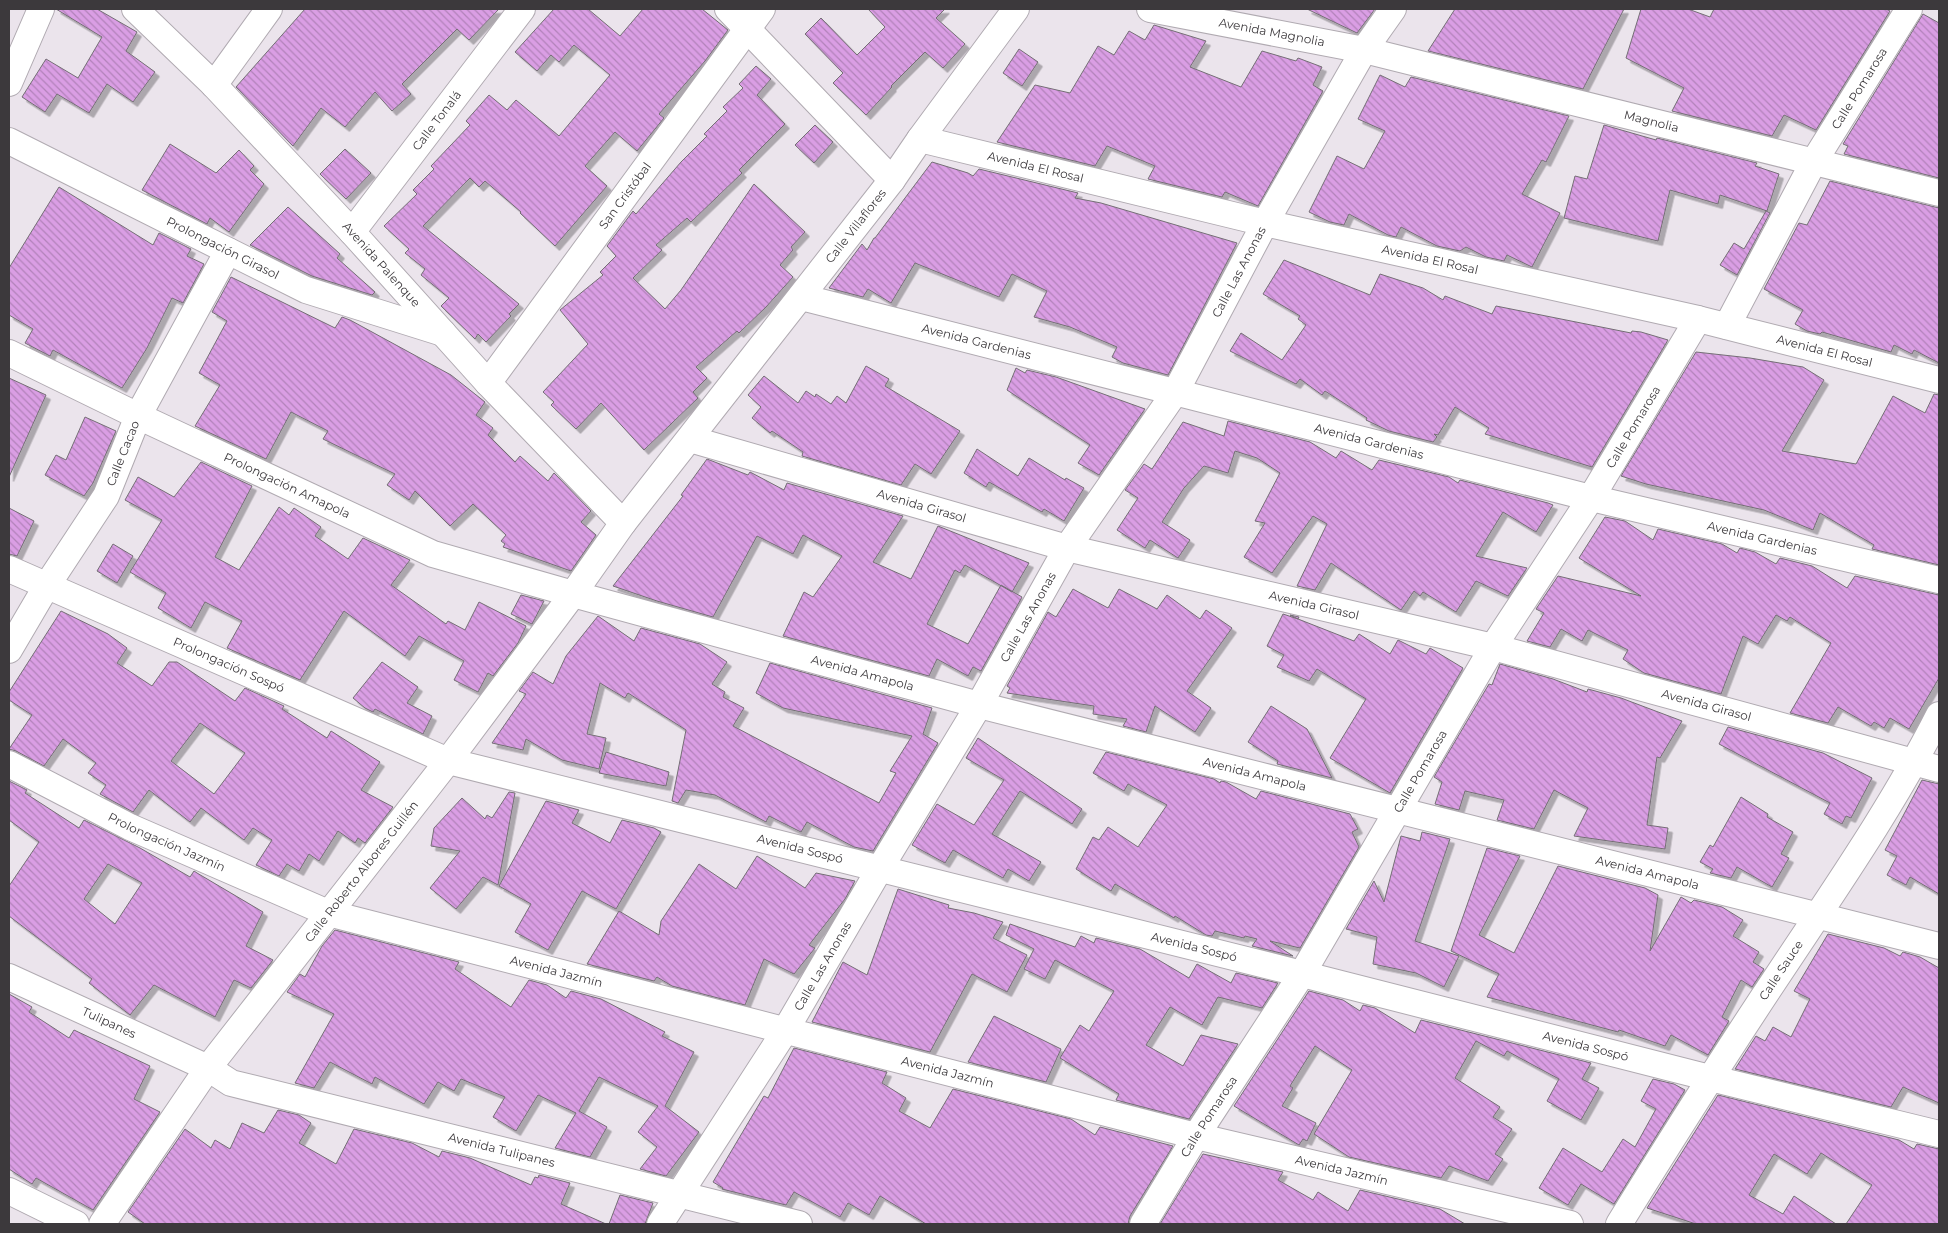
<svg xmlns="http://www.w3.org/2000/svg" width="1948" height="1233" font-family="Montserrat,sans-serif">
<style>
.building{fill:url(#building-back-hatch);stroke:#746e75;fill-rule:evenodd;filter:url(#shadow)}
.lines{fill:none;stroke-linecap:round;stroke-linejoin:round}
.minor-casing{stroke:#b0aab1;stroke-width:28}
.minor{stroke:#fff;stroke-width:26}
.labels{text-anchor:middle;stroke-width:4;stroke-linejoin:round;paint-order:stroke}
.street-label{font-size:12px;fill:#3c393c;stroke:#f8f1f9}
</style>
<defs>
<pattern id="building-back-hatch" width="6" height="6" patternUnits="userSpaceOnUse" patternTransform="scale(1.25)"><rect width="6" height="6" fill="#da9ee4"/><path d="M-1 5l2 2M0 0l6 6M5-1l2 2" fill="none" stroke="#b282ba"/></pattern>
<filter id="shadow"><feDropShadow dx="4.5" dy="4.5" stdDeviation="0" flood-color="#0004"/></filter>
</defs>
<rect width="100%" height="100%" fill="#ebe4ec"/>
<g class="building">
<path d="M56 9H97L137 32 126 51 155 72 133 102 107 84 89 113 57 94 45 112 22 97 46 59 78 78 102 37Z"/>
<path d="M305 9H499L469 40 457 29 402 84 411 94 392 111 375 92 345 127 321 108 293 146 236 87Z"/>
<path d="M554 9H588L620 36 643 9H702L728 30 705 61 659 114 664 118 637 151 615 132 585 166 607 186 555 246 520 213 521 212 485 181 479 187 470 178 423 226 519 304 509 314 511 316 486 342 478 334 475 339 441 306 449 298 421 275 425 269 405 253 409 249 384 226 417 194 413 190 434 169 431 166 470 125 466 121 489 95 507 110 516 100 559 136 610 75 574 45 559 62 551 55 537 71 515 52Z"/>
<path d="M868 9H945L936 18 965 44 943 68 925 52 891 86 892 87 866 115 833 83 843 73 805 34 821 18 857 55 885 27Z"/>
<path d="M1307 9H1375L1357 33Z"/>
<path d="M1455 9H1624L1583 89 1428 51Z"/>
<path d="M1641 9H1688L1710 17 1714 9H1886L1890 11 1816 130 1784 115 1772 136 1672 111 1684 88 1626 58Z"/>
<path d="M1923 14 1939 23V178L1844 154 1848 146 1843 144Z"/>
<path d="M1154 25 1206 41 1190 67 1241 87 1262 51 1296 61 1298 58 1322 67 1313 85 1323 91 1258 206 1225 192 1222 197 1148 179 1155 166 1107 146 1095 166 997 142 1035 85 1070 93 1098 46 1114 55 1129 31 1145 40Z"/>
<path d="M1019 49 1038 62 1022 86 1003 73Z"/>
<path d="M756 66 771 79 757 95 785 124 739 170 742 173 691 222 687 218 656 245 662 250 633 278 665 309 681 290 754 184 805 232 791 247 793 250 780 265 793 277 766 307 739 333 737 331 696 367 707 378 693 392 698 398 644 450 601 403 576 429 551 405 554 402 543 392 588 344 560 310 603 275 600 272 616 256 607 246 633 211 636 214 681 162 707 136 704 134 727 111 723 107 743 88 739 84Z"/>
<path d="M1380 75 1405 87 1411 77 1569 116 1546 162 1542 160 1522 194 1560 213 1532 267 1507 255 1504 261 1486 257 1466 247 1460 251 1437 246 1401 227 1396 237 1388 235 1349 214 1344 225 1330 222 1309 212 1337 156 1364 169 1385 131 1358 119Z"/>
<path d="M815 125 833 142 814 163 795 145Z"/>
<path d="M1604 125 1656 140 1657 138 1757 163 1755 166 1779 174 1767 211 1720 195 1718 204 1670 190 1658 241 1564 218 1575 176 1587 179Z"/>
<path d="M170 144 216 173 239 150 254 166 250 170 264 184 229 232 210 218 207 224 142 190Z"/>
<path d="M345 149 371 173 346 199 320 174Z"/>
<path d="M932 162 968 173 973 176 979 169 1078 193 1075 198 1101 203 1237 243 1168 375 1123 363 1112 357 1117 347 1070 327 1034 317 1047 291 1012 274 999 297 915 263 891 303 868 289 863 297 829 288 862 244 867 250 874 238H875Z"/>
<path d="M1830 181 1939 208V363L1914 350 1912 354 1894 345 1891 352 1822 332 1820 334 1807 331 1795 324 1803 310 1764 289 1799 223 1807 225Z"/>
<path d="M59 187 153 245 159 233 191 249 187 256 204 264 183 303 172 298 147 348 122 388 53 350 50 356 25 343 33 329 9 315V268Z"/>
<path d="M288 207 340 254 337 258 375 292 372 295 312 276 250 245Z"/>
<path d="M1766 211 1770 213 1737 275 1720 265 1734 243 1744 249Z"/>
<path d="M1284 260 1370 295 1380 274 1423 288 1443 300 1445 296 1492 314 1496 306 1631 333 1632 331 1641 332 1668 340 1592 467 1485 434 1489 428 1455 407 1438 435 1434 434 1437 437 1433 442 1389 431 1366 420 1367 418 1325 391 1322 395 1300 379 1296 384 1230 351 1241 333 1282 360 1306 325 1298 319 1300 316 1263 294Z"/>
<path d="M231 277 335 328 342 317 350 320 451 375 485 402 476 415 493 428 488 435 515 462 520 456 548 481 554 473 591 511 581 522 596 535 571 571 503 547 505 544 501 541 506 535 473 504 450 526 415 491 409 500 387 485 395 474 323 439 328 431 291 412 266 459 195 426 220 385 199 373 227 321 212 312Z"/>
<path d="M1696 352 1750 358 1803 367 1824 380 1782 451 1856 464 1893 396 1925 413 1934 394 1939 395V565L1872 549 1874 545 1820 513 1813 530 1764 510 1646 484 1621 476Z"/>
<path d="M866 366 889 379 885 386 960 431 931 474 915 464 901 485 802 456 803 452 772 431 770 433 752 418 761 407 748 395 764 376 798 403 806 391 815 397 816 394 831 404 837 396 846 403Z"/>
<path d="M1016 368 1025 373 1027 370 1056 377 1145 409 1099 475 1078 463 1090 445 1007 390Z"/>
<path d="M9 378 46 395 9 477Z"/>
<path d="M85 417 116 431 93 483 84 496 45 475 56 455 66 460Z"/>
<path d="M1228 421 1310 442 1336 458 1341 451 1372 470 1379 460 1449 477 1458 483 1460 480 1548 503 1553 505 1536 532 1503 512 1476 556 1527 568 1508 596 1476 581 1456 612 1423 592 1420 596 1414 591 1401 610 1331 563 1315 590 1297 586 1327 524 1313 516 1272 573 1244 557 1265 523 1255 521 1280 473 1257 458 1235 451 1228 473 1204 466 1184 488 1162 522 1190 540 1178 558 1150 540 1145 548 1117 530 1138 498 1125 490 1144 464 1152 469 1183 422 1224 436Z"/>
<path d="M977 449 1018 476 1029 458 1065 480 1066 478 1084 488 1064 521 1044 509 1042 512 989 482 986 487 964 473Z"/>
<path d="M707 459 748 475 750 472 784 490 787 483 903 516 873 562 911 579 938 526 1029 563 1012 592 965 565 960 573 955 570 927 624 968 644 1001 585 1022 597 981 671 973 667 968 676 937 659 929 676 783 636 804 592 813 597 842 556 803 535 793 554 757 536 713 617 657 601 613 586 683 496 681 495Z"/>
<path d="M201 462 252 486 215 557 239 570 279 507 289 515 294 508 321 527 315 536 348 559 363 538 410 560 391 585 446 624 448 621 465 630 479 602 526 626 518 643 493 676 488 673 478 692 454 680 464 661 419 636 405 656 344 611 300 680 227 648 242 621 205 602 191 628 158 608 166 593 130 572 162 520 125 500 138 477 174 497Z"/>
<path d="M9 508 34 521 17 556 9 554Z"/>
<path d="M1605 517 1625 521 1653 540 1658 529 1722 544 1737 553 1740 548 1755 552 1776 564 1780 558 1812 566 1847 588 1855 576 1939 595V678L1909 729 1890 718 1884 728 1874 722 1871 726 1838 707 1828 723 1790 713 1831 643 1790 617 1787 621 1776 615 1758 644 1743 636 1721 694 1644 673 1623 659 1628 650 1588 630 1582 641 1561 629 1550 647 1527 641 1544 613 1536 609 1558 576 1641 596 1579 558Z"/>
<path d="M113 544 133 556 117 583 97 571Z"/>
<path d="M1073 589 1108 608 1119 589 1157 609 1167 595 1200 619 1206 610 1232 628 1187 691 1211 708 1195 732 1155 706 1146 732 1123 726 1127 719 1093 714 1094 706 1007 693 1010 688 1007 686 1048 612 1056 617Z"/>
<path d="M521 595 544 601 532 624 511 614Z"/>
<path d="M61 611 108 634 127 648 117 663 152 686 169 662H177L235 701 245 688 284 706 282 709 327 738 331 731 380 762 361 790 393 807 365 843 358 838 355 843 338 831 319 861 309 854 299 871 287 864 279 876 256 865 272 840 253 828 244 840 201 808 190 822 149 790 133 812 100 794 106 785 88 773 96 763 63 739 44 766 16 751 9 749 32 715 9 700V692ZM200 723 245 753 214 794 171 761Z"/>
<path d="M1283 614 1298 619 1290 615 1299 617 1298 619 1354 641 1359 634 1390 654 1398 640 1426 654 1430 648 1463 668 1390 793 1330 758 1366 699 1317 669 1309 681 1277 667 1284 655 1267 646Z"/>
<path d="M598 616 634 641 641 628 700 644 727 662 712 684 725 692 723 697 744 708 733 726 879 803 896 773 890 771 912 736 783 708 756 693 770 663 932 708 923 734 938 743 873 851 854 847 807 822 801 832 769 816 766 822 715 795 686 790 678 803 672 801 686 730 628 693 625 698 600 683 587 734 606 738 599 769 562 760 526 739 523 750 492 743 526 694 519 691 533 672 553 684 566 656Z"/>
<path d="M382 662 418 687 407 703 432 716 423 734 375 709 373 712 365 708 353 698Z"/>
<path d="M1500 664 1553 679 1587 692 1588 689 1621 698 1682 721 1660 758 1657 757 1647 825 1668 828 1665 849 1574 836 1588 808 1554 790 1534 829 1497 820 1504 800 1465 791 1459 810 1435 804 1442 782 1434 777 1489 684 1492 685Z"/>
<path d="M1271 706 1307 729 1332 778 1277 764 1278 761 1248 742Z"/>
<path d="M1728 727 1823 753 1872 778 1851 818 1846 816 1842 824 1824 814 1830 803 1719 744Z"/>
<path d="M978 738 1082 809 1072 824 1020 791 992 834 1041 862 1029 881 1008 869 1003 878 953 850 945 863 912 845 937 804 974 825 1004 780 966 758Z"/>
<path d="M606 752 669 772 666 786 599 773Z"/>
<path d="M1106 752 1214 779 1220 783 1221 781 1226 782 1256 799 1261 791 1350 814 1358 829 1352 832 1359 847 1300 948 1270 941 1293 956 1252 946 1257 939 1245 936 1244 938 1215 931 1212 936 1206 935 1175 916 1174 918 1115 884 1111 891 1076 869 1093 837 1099 840 1108 827 1138 847 1167 805 1128 784 1124 791 1093 773Z"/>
<path d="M1922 780 1939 784V894L1910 877 1906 885 1887 875 1897 856 1885 850Z"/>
<path d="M9 781 27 790 25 793 79 828 84 820 140 848 190 877 194 871 197 873 263 912 246 946 273 960 251 988 234 980 215 1017 154 985 130 1015 89 983 92 979 9 916V886L39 842 9 820ZM108 864 142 883 115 924 84 899Z"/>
<path d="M509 792 515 793 498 885 483 877 456 909 430 888 460 851 431 846 434 828 462 798 485 819 487 815 492 818Z"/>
<path d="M1741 797 1768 814 1767 817 1793 832 1781 854 1789 858 1772 887 1737 867 1731 878 1710 873 1713 869 1700 862 1710 845 1713 847Z"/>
<path d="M546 801 579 810 572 823 610 843 622 820 654 828 661 832 616 909 582 891 548 950 515 932 531 904 499 886Z"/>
<path d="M1422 832 1450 839 1415 941 1459 956 1444 987 1416 973 1373 964 1377 937 1346 929 1374 881 1384 902 1401 836 1420 841Z"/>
<path d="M1487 848 1520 856 1479 935 1514 953 1558 866 1645 888 1658 895 1650 951 1681 897 1691 903 1694 900 1722 907 1743 920 1733 936 1759 952 1753 962 1764 969 1752 987 1741 980 1722 1017 1729 1021 1708 1055 1671 1035 1665 1046 1619 1030 1618 1032 1487 997 1499 974 1451 951Z"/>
<path d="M757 856 805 888 816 873 855 881 845 899 809 945 815 948 794 974 764 959 745 1005 672 986 657 977 654 981 587 964 619 911 659 935 661 921 699 864 736 889Z"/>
<path d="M898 889 949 905 948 908 974 913 1003 922 993 938 1027 955 1007 992 972 974 930 1052 812 1022 843 962 867 975Z"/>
<path d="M1010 924 1075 947 1081 936 1094 943 1096 938 1140 949 1189 978 1197 964 1231 983 1236 973 1278 983 1262 1008 1218 997 1202 1025 1170 1007 1146 1045 1183 1066 1201 1035 1238 1044 1189 1119 1116 1100 1119 1094 1060 1058 1080 1025 1089 1031 1114 991 1055 960 1045 979 1024 969 1034 949 1006 935Z"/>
<path d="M335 930 459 962 455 969 511 1007 529 980 547 985 566 998 571 991 601 999 665 1032 662 1036 694 1052 665 1106 699 1132 666 1176 640 1169 657 1147 638 1132 658 1106 599 1077 579 1111 607 1127 590 1157 555 1148 576 1113 538 1095 516 1131 493 1117 505 1097 461 1079 454 1091 438 1082 424 1104 375 1077 372 1084 330 1062 314 1088 295 1083 334 1014 287 992 300 974 305 977 322 946Z"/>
<path d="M1828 934 1884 948 1900 956 1903 952 1920 957 1939 968V1103L1903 1087 1891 1107 1735 1069 1756 1036 1765 1041 1773 1027 1791 1037 1810 999 1794 991Z"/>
<path d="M1309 991 1343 1000 1360 1011 1363 1005 1375 1008 1415 1033 1421 1020 1591 1063 1582 1079 1599 1088 1581 1120 1547 1101 1559 1079 1507 1051 1504 1056 1476 1041 1455 1078 1500 1107 1493 1117 1512 1129 1495 1154 1503 1159 1488 1181 1449 1166 1441 1178 1349 1157 1314 1134 1352 1070 1315 1046 1290 1086 1293 1088 1282 1106 1316 1123 1307 1141 1303 1139 1299 1145 1234 1106Z"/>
<path d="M9 994 32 1007 29 1012 69 1038 74 1030 150 1066 134 1099 160 1112 93 1210 36 1178 32 1184 9 1169Z"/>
<path d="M994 1016 1061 1049 1046 1082 968 1062Z"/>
<path d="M794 1048 887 1072 882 1083 906 1098 899 1111 930 1128 953 1089 1071 1119 1095 1135 1100 1127 1173 1146 1130 1216 1128 1224H926L880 1196 869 1215 848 1203 840 1217 794 1192 786 1205 722 1189 723 1188 713 1182 764 1096 768 1098Z"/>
<path d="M1653 1079 1674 1084 1685 1090 1614 1204 1581 1184 1568 1205 1539 1188 1563 1148 1602 1172 1623 1139 1635 1147 1656 1109 1641 1101Z"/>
<path d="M1718 1095 1899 1140 1914 1149 1917 1144 1939 1149V1224H1846L1872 1185 1821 1153 1807 1174 1774 1154 1749 1195 1783 1214 1794 1196 1836 1224H1696L1647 1208Z"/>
<path d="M278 1110 299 1115 311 1123 299 1143 336 1164 354 1129 412 1143 439 1157 442 1151 470 1158 531 1185 535 1177 538 1178 539 1175 570 1183 561 1204 606 1224H145L128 1212 185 1129 211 1148 215 1140 230 1149 242 1123 264 1133Z"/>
<path d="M1203 1154 1283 1172 1278 1180 1313 1200 1318 1192 1348 1211 1360 1190 1440 1209 1465 1224H1160Z"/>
<path d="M620 1195 653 1203 645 1224H609Z"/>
</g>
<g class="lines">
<g class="minor-casing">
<g id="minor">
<path id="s1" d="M135 9 214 85 352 232 488 383 623 523"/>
<path d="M728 9 892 180"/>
<path id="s2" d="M1150 9 1364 50 1939 193"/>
<path d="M9 83 41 9"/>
<path d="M214 85 269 9"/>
<path id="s3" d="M920 139 1265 223 1698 319 1939 380"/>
<path id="s4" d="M9 141 306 290 443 333"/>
<path id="s5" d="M352 232 522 9"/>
<path id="s6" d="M801 297 1591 498 1939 580"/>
<path id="s7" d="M1727 326 1813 163 1909 9"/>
<path id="s8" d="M9 353 138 416 433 554 573 594 979 705 1939 946"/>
<path id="s9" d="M488 383 762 9"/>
<path id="s10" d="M690 439 1067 548 1493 647 1939 769"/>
<path id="s11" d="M9 569 448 761 1302 974 1710 1078 1939 1134"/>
<path id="s12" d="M9 650 46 587 106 496 138 416 228 251"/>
<path id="s13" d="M9 764 130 827 328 913 1196 1136 1570 1224"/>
<path id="s14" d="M9 977 208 1068 231 1083 799 1224"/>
<path d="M9 1191 76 1224"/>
<path id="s15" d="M102 1224 208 1068 448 761 573 594 623 523 892 180 920 139 1016 9"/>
<path id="s16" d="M660 1224 785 1031 879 870 979 705 1067 548 1176 391 1265 223 1364 50 1393 9"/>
<path id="s17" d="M1143 1224 1196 1136 1302 974 1493 647 1591 498 1698 319"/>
<path id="s18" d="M1619 1224C1672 1138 1726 1053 1782 969 1837 886 1894 804 1939 715"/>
</g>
</g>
<use href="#minor" class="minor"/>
</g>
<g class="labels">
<g class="street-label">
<text dy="4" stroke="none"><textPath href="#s2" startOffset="124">Avenida Magnolia</textPath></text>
<text dy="4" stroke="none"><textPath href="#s7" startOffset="272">Calle Pomarosa</textPath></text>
<text dy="4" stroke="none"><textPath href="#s5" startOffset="140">Calle Tonalá</textPath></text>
<text dy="4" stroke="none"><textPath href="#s2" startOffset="514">Magnolia</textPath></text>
<text dy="4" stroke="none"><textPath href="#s3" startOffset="119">Avenida El Rosal</textPath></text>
<text dy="4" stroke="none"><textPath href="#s9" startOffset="232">San Cristóbal</textPath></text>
<text dy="4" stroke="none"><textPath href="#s15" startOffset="1251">Calle Villaflores</textPath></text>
<text dy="4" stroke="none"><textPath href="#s4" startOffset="239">Prolongación Girasol</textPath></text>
<text dy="4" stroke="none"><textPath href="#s3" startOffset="524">Avenida El Rosal</textPath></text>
<text dy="4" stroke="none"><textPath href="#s1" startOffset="355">Avenida Palenque</textPath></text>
<text dy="4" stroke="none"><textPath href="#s16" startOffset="1115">Calle Las Anonas</textPath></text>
<text dy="4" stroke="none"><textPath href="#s6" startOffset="181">Avenida Gardenias</textPath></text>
<text dy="4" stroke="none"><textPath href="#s3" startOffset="929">Avenida El Rosal</textPath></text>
<text dy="4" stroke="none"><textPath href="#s17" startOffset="936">Calle Pomarosa</textPath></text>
<text dy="4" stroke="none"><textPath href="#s6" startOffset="586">Avenida Gardenias</textPath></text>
<text dy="4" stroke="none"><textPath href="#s12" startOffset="228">Calle Cacao</textPath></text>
<text dy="4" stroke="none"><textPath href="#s8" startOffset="308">Prolongación Amapola</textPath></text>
<text dy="4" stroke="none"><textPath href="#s10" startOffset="241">Avenida Girasol</textPath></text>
<text dy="4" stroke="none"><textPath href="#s6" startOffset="991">Avenida Gardenias</textPath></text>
<text dy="4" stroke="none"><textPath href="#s10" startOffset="646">Avenida Girasol</textPath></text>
<text dy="4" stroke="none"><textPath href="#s16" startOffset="710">Calle Las Anonas</textPath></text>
<text dy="4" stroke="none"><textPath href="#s11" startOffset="240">Prolongación Sospó</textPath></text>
<text dy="4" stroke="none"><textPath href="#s8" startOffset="915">Avenida Amapola</textPath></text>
<text dy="4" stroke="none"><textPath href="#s10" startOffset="1051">Avenida Girasol</textPath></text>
<text dy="4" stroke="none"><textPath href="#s17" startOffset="531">Calle Pomarosa</textPath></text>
<text dy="4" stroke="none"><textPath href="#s8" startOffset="1320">Avenida Amapola</textPath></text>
<text dy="4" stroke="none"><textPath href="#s13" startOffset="176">Prolongación Jazmín</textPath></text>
<text dy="4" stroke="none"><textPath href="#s11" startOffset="842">Avenida Sospó</textPath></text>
<text dy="4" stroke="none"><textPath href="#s15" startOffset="438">Calle Roberto Albores Guillén</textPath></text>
<text dy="4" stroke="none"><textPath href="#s8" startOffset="1725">Avenida Amapola</textPath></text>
<text dy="4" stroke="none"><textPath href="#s11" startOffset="1248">Avenida Sospó</textPath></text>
<text dy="4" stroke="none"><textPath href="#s16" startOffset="305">Calle Las Anonas</textPath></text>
<text dy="4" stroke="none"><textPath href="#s18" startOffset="301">Calle Sauce</textPath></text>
<text dy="4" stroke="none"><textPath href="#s13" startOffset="588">Avenida Jazmín</textPath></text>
<text dy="4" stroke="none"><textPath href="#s14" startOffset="110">Tulipanes</textPath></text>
<text dy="4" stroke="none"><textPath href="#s11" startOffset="1652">Avenida Sospó</textPath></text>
<text dy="4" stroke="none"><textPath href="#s13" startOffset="992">Avenida Jazmín</textPath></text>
<text dy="4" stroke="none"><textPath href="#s17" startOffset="126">Calle Pomarosa</textPath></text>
<text dy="4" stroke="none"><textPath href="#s14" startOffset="525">Avenida Tulipanes</textPath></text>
<text dy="4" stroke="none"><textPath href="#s13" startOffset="1398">Avenida Jazmín</textPath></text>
</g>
</g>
<rect width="1948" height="1233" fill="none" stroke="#3c393c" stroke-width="20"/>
</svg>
